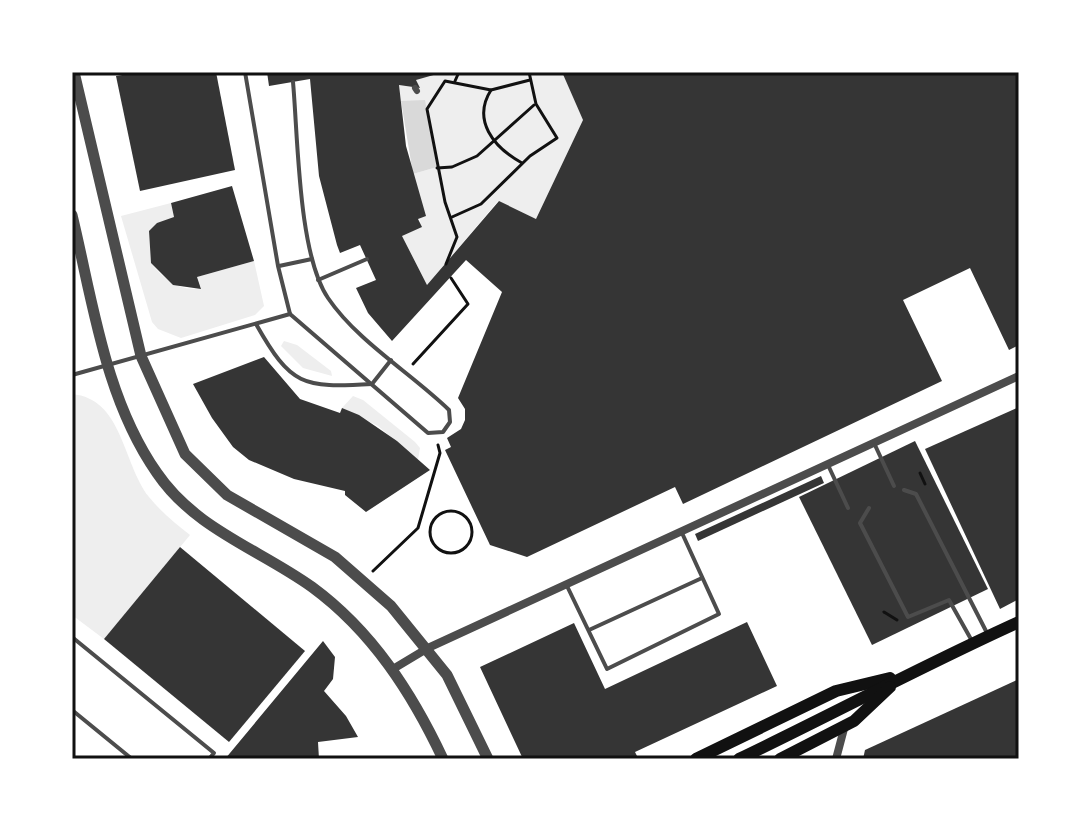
<svg xmlns="http://www.w3.org/2000/svg" width="1091" height="831" font-family="'Roboto Condensed',sans-serif">
<style>
.green{fill:#eee}
.water{fill:#d9d9d9}
.building{fill:#353535}
.lines{fill:none;stroke-linecap:round;stroke-linejoin:round}
.path{stroke:#111;stroke-width:3}
.service{stroke:#4c4c4c;stroke-width:4}
.pedestrian{stroke:#4c4c4c;stroke-width:6}
.minor{stroke:#4c4c4c;stroke-width:8}
.tertiary{stroke:#4c4c4c;stroke-width:11}
.secondary{stroke:#111;stroke-width:12}
.neatline{fill:none;stroke:#111;stroke-width:3}
</style>
<rect width="100%" height="100%" fill="#fff"/>
<g class="green">
<path d="M439 72H562L583 120 536 219 498 201 427 285 402 236 421 227 413 174 437 167 430 135 401 101 399 85 419 88 416 80Z"/>
<path d="M171 203 174 217 149 231 151 263C164 279 179 292 201 288L197 277 254 261 264 306 255 315 181 338 158 329 152 322 121 216Z"/>
<path d="M284 341 297 345 331 371 332 376 303 368 281 346Z"/>
<path d="M72 394C123 399 122 462 149 497 160 511 176 524 190 535L104 639 72 615Z"/>
<path d="M353 396 363 400 415 442 420 448 418 460 378 426 342 408Z"/>
</g>
<path class="water" d="M425 100 437 167 413 174 401 101Z"/>
<g class="building">
<path d="M141 72H216L235 170 140 191 116 76Z"/>
<path d="M267 72H444L416 80 420 88 399 85 406 146 426 216 418 219 422 227 402 236 427 285 499 201 536 219 583 120 562 72H1019V345L1009 350 970 268 903 300 942 381 683 504 675 487 527 557 490 545 445 450 451 447 447 438 461 429 465 420V409L458 398 502 292 466 260 392 341 368 313 356 288 376 280 360 245 340 253 337 245 319 176 310 79 269 86Z"/>
<path d="M232 186 254 261 197 277 201 289 173 285 151 263 149 231 157 223 174 217 171 203Z"/>
<path d="M264 357 300 399 340 413 342 408 359 415 397 441 430 470 366 512 345 495V491L294 479 249 460 233 447 212 418 193 384Z"/>
<path d="M1019 407V599L1000 609 925 449Z"/>
<path d="M915 441 988 589 872 645 799 497Z"/>
<path d="M821 476 824 483 698 541 695 534Z"/>
<path d="M180 547 305 651 229 742 104 639Z"/>
<path d="M747 622 777 686 635 752 637 756 630 759H523L480 667 574 623 605 689Z"/>
<path d="M323 641 335 657 333 679 324 691 346 716 358 737 318 742 319 759H225Z"/>
<path d="M1019 679V759H863L865 750Z"/>
</g>
<g class="lines">
<g class="path">
<path d="M455 81 459 72"/>
<path d="M491 90C472 120 493 147 522 163"/>
<path d="M437 168 452 167 477 156 534 105"/>
<path d="M452 217 481 204 530 156 557 138 536 104 529 72"/>
<path d="M446 264 457 237 445 202 427 109 445 81 491 90 530 80"/>
<path d="M413 364 468 304 451 278"/>
<path d="M920 473 925 484"/>
<circle cx="451" cy="532" r="21"/>
<path d="M373 571 418 528 440 453 438 445"/>
<path d="M884 612 897 620"/>
</g>
<g class="service">
<path d="M245 72 278 266 290 314"/>
<path d="M279 266 312 259"/>
<path d="M318 280 367 259"/>
<path d="M290 314 428 433 443 432 450 422 449 410C412 374 357 341 328 298 298 254 298 136 293 82"/>
<path d="M256 324C291 386 302 388 372 384L391 360"/>
<path d="M72 375 290 314"/>
<path d="M874 443 894 486"/>
<path d="M828 465 848 508"/>
<path d="M904 490 916 494 987 633"/>
<path d="M869 508 860 523 908 617 949 600 972 641"/>
<path d="M567 586 607 669 719 614 682 533"/>
<path d="M589 630 702 578"/>
<path d="M72 637 214 753 209 759"/>
<path d="M72 710 132 759"/>
</g>
<path class="pedestrian" d="M415 88 417 91"/>
<g class="minor">
<path d="M393 669 428 648 1019 376"/>
<path d="M836 759 845 725"/>
</g>
<g class="tertiary">
<path d="M74 72 141 356 185 454 227 495 335 557 391 606 447 675 488 759"/>
<path d="M72 215C93 302 105 399 157 473 195 529 259 549 312 587 372 631 412 693 443 759"/>
</g>
<g class="secondary">
<path d="M696 759 836 691 890 678"/>
<path d="M739 759C833 714 924 665 1019 622"/>
<path d="M780 759 854 721 890 687"/>
</g>
</g>
<rect width="1091" height="831" fill="none" stroke="#ffffff" stroke-width="148"/>
<rect x="74" y="74" width="943" height="683" class="neatline"/>
</svg>
